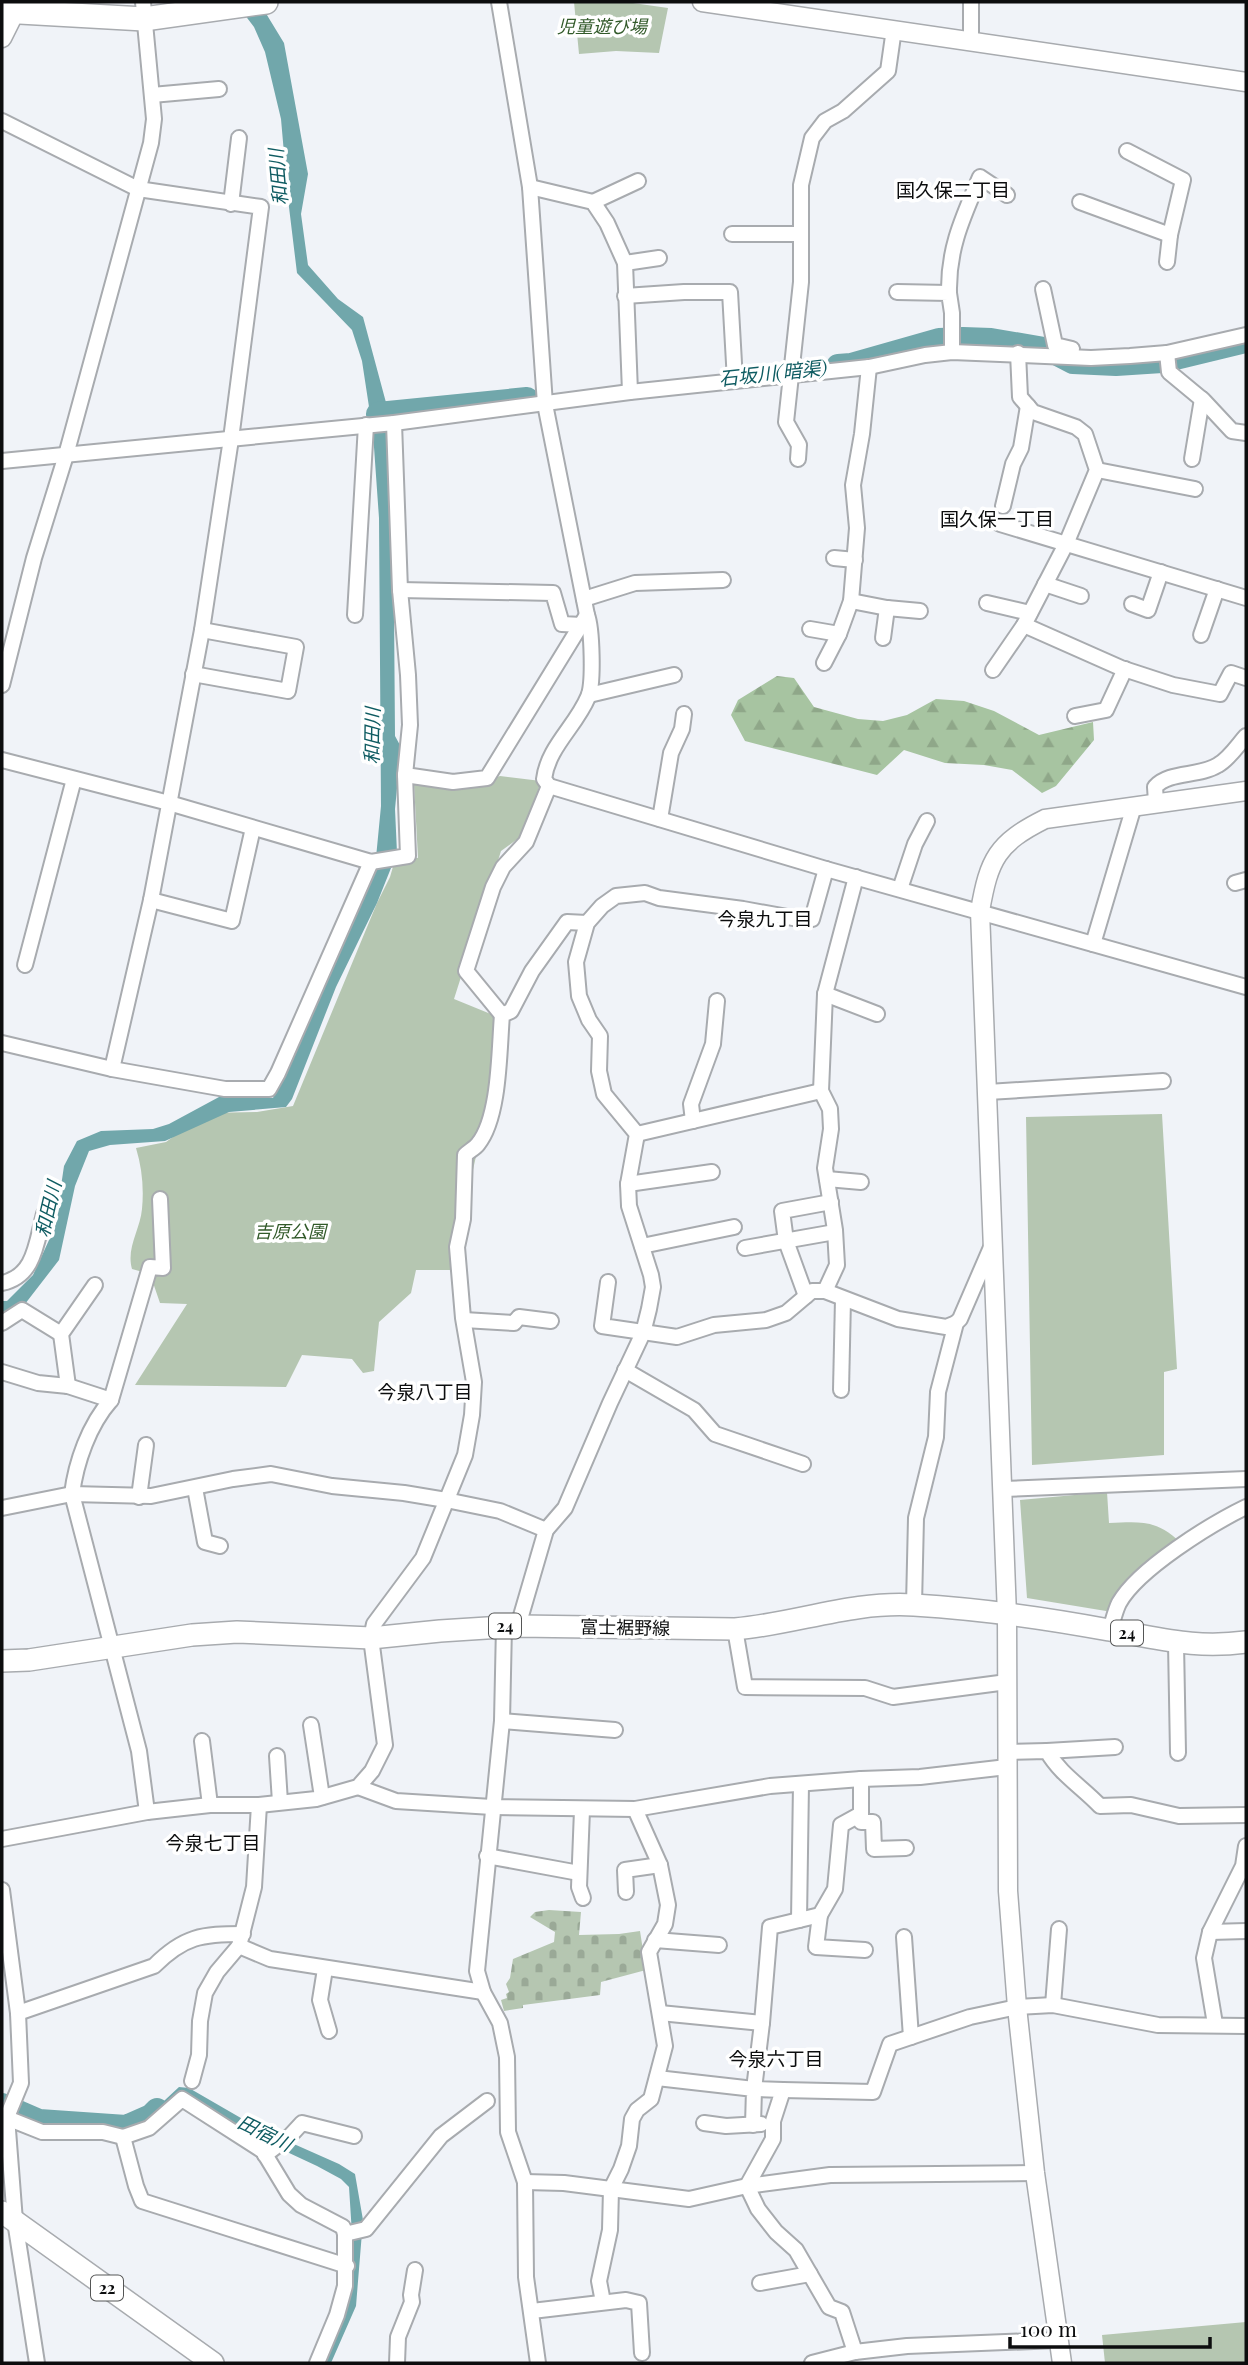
<svg xmlns="http://www.w3.org/2000/svg" width="1248" height="2365" font-family="'Playfair Display','Noto Sans JP',serif">
<style>
.forest{fill:url(#forest-firs)}
.cemetery{fill:url(#cemetery-stones)}
.green{fill:#b5c6b1}
.water{fill:#71a7ab}
.lines{fill:none;stroke-linecap:round;stroke-linejoin:round}
.river{stroke:#71a7ab;stroke-width:24}
.minor-casing{stroke:#a8abaf;stroke-width:18}
.tertiary-casing{stroke:#a8abaf;stroke-width:21}
.primary-casing{stroke:#a8abaf;stroke-width:24}
.trunk-casing{stroke:#a8abaf;stroke-width:26}
.minor{stroke:#fff;stroke-width:14}
.tertiary{stroke:#fff;stroke-width:18}
.primary{stroke:#fff;stroke-width:21}
.trunk{stroke:#fff;stroke-width:23}
.labels{text-anchor:middle;stroke-width:7;stroke-linejoin:round;paint-order:stroke}
.shield{fill:#fff;stroke:#555656;stroke-width:2}
.shield-label{font-size:16px;font-weight:bold;fill:#0c0d0e}
.park-label{font-size:18px;font-style:italic;fill:#325a2a;stroke:#fff}
.street-label{font-size:18px;fill:#0c0d0e;stroke:#fff}
.water-label{font-size:19px;font-style:italic;fill:#0f5c62;stroke:#fff}
.neighbourhood-label{font-size:19px;fill:#0c0d0e;stroke:#fff}
</style>
<defs>
<pattern id="forest-firs" width="22" height="20" patternUnits="userSpaceOnUse" patternTransform="scale(1.75)"><rect width="22" height="20" fill="#a7c4a1"/><path d="M5 1l3.5 6h-7zM16 11l3.5 6h-7z" fill="#8fa789"/></pattern>
<pattern id="cemetery-stones" width="16" height="16" patternUnits="userSpaceOnUse" patternTransform="scale(1.75)"><rect width="16" height="16" fill="#b5c6b1"/><path d="M2 7V4a2 2 0 0 1 4 0v3zM10 15v-3a2 2 0 0 1 4 0v3z" fill="#9aa997"/></pattern>
</defs>
<rect width="100%" height="100%" fill="#f0f3f8"/>
<path class="forest" d="M777 676 794 678 814 707 858 719 883 721 907 715 936 699 964 701 994 711 1039 735 1093 722 1094 740 1056 786 1042 793 1012 770 984 765 945 763 904 750 877 775 745 741 731 715 738 700Z"/>
<path class="cemetery" d="M549 1910 581 1912 579 1935 619 1934 640 1931 646 1970 601 1982 600 1995 523 2005V2008L504 2011 501 2000 507 1998 506 1994 509 1992 506 1984 510 1978 513 1959 554 1942 555 1932 530 1917 535 1912Z"/>
<g class="green">
<path d="M574 2H626L668 8 659 53 616 51 579 54Z"/>
<path d="M500 776 541 781 523 835 501 851 454 999 503 1019 488 1104 450 1270H416L411 1293 379 1322 374 1371 363 1373 352 1359 302 1355 286 1387 135 1385 187 1304 160 1303 150 1274 132 1269C126 1248 140 1230 142 1209 144 1188 142 1168 136 1148L166 1142 206 1113 257 1112 293 1106 377 903 390 877 397 853 418 858 414 784 469 788Z"/>
<path d="M1162 1114 1177 1369 1164 1372V1455L1032 1465 1026 1117Z"/>
<path d="M1107 1492 1109 1523C1140 1522 1156 1519 1181 1543L1112 1610 1106 1611 1027 1598 1020 1500Z"/>
<path d="M1246 2322V2363H1105L1102 2335Z"/>
</g>
<g class="water">
<path d="M235 2H259L284 43 308 174 301 214 308 265 338 299 363 317 388 410 393 481 395 736 401 747 395 809 397 853 377 903 336 987 292 1099 286 1107 229 1112 165 1141 110 1145 89 1151 75 1186 59 1260 25 1304 8 1313H2V1301H7L33 1275 55 1227 64 1166 77 1141 101 1131 153 1129 169 1124 219 1097 273 1098 375 868 381 806 379 518 373 433 362 361 352 330 297 273 288 199 281 119 265 52 254 27Z"/>
<path d="M179 2087 189 2088 260 2129 339 2164 355 2174 363 2220 356 2306 331 2363H322L351 2284 352 2234 349 2187 341 2179 317 2166 257 2138 188 2095 143 2124 128 2129V2122L151 2113Z"/>
</g>
<g class="lines">
<g class="river">
<path d="M1171 359 1246 341"/>
<path d="M838 366 851 365 939 340 963 339 991 340 1050 350 1073 362 1116 364 1162 361"/>
<path d="M378 414 527 399"/>
<path d="M2 2105 39 2121 126 2127 151 2116 157 2110"/>
</g>
<g class="minor-casing">
<g id="minor">
<path d="M499 2 530 187 545 404 587 615C592 628 594 684 588 697 576 726 548 747 544 779L549 786 826 869 1246 987"/>
<path d="M971 40V2"/>
<path d="M152 95 219 89"/>
<path d="M2 121 138 189 261 207 231 439 202 630 151 900 112 1069"/>
<path d="M1127 151 1183 180 1170 235 1167 262"/>
<path d="M530 187 593 202 607 223 625 263 630 392"/>
<path d="M593 202 638 181"/>
<path d="M1080 202 1170 235"/>
<path d="M231 204 239 138"/>
<path d="M732 234H801"/>
<path d="M625 263 659 258"/>
<path d="M1043 289 1055 345 1072 349"/>
<path d="M897 292 949 293 952 313V352"/>
<path d="M949 293C948 248 963 217 980 177L1007 195"/>
<path d="M625 296 684 292H730L735 381"/>
<path d="M1167 353 1169 372 1204 401 1232 431 1246 433"/>
<path d="M798 459 799 445 786 422 801 282V185L812 138 825 121 843 111 888 71 894 29"/>
<path d="M1192 459 1202 399"/>
<path d="M2 461 394 423 630 392 869 367 925 355 952 352 1091 358 1130 356 1167 353 1246 335"/>
<path d="M1097 470 1195 489"/>
<path d="M1003 506 1013 464 1021 448 1028 406"/>
<path d="M1000 524 1246 598"/>
<path d="M834 558 855 560"/>
<path d="M1045 584 1081 596"/>
<path d="M400 590 553 593 562 624 582 625"/>
<path d="M584 599 635 583 723 580"/>
<path d="M851 601 887 608 920 611"/>
<path d="M987 603 1030 613"/>
<path d="M1132 604 1148 610 1161 572"/>
<path d="M355 615 366 425"/>
<path d="M1024 625 1121 668 1173 685 1220 694 1231 673 1246 678"/>
<path d="M810 629 839 634"/>
<path d="M1201 635 1217 589"/>
<path d="M883 638 887 608"/>
<path d="M824 663 839 634 851 601 857 528 853 485 862 434 869 367"/>
<path d="M993 670 1024 625 1066 544 1097 470 1085 434 1076 427 1033 412 1020 397 1018 353"/>
<path d="M193 674 288 691 296 647 202 630"/>
<path d="M2 685 34 558 66 455 151 143 154 119 143 2"/>
<path d="M589 695 674 675"/>
<path d="M1075 716 1106 710 1125 669"/>
<path d="M2 760 169 803 371 862 408 856 405 775 410 725 408 675 400 590 394 423"/>
<path d="M405 775 453 782 487 778 587 615"/>
<path d="M1156 802 1155 787C1169 771 1199 777 1218 765 1229 759 1238 745 1246 736"/>
<path d="M660 819 671 753 682 729 684 714"/>
<path d="M1235 883 1246 880"/>
<path d="M900 889 915 844 927 821"/>
<path d="M151 900 232 921 253 828"/>
<path d="M1093 944 1134 806"/>
<path d="M25 965 74 779"/>
<path d="M825 994 877 1014"/>
<path d="M502 1015 466 971 493 887 503 867 526 842 549 786"/>
<path d="M2 1043 112 1069 225 1089H269L278 1073 371 862"/>
<path d="M988 1092 1163 1081"/>
<path d="M693 1121 691 1104 713 1044 717 1001"/>
<path d="M637 1134 821 1091"/>
<path d="M827 1179 861 1182"/>
<path d="M628 1184 712 1172"/>
<path d="M642 1246 734 1227"/>
<path d="M745 1248 835 1232"/>
<path d="M608 1282 602 1326 677 1337 714 1325 766 1320 786 1313 812 1291H825L898 1319 946 1327 956 1323"/>
<path d="M2 1283C35 1276 36 1243 44 1214"/>
<path d="M825 1291 837 1265 835 1230 825 1168 831 1129 830 1109 821 1091 825 994 856 877"/>
<path d="M806 1296 786 1241 782 1211 831 1202"/>
<path d="M464 1320 514 1323 519 1317 551 1321"/>
<path d="M2 1323 22 1310 61 1334"/>
<path d="M625 1370 694 1410 715 1434 803 1464"/>
<path d="M2 1372 38 1383 68 1386 111 1400"/>
<path d="M68 1386 61 1334 95 1285"/>
<path d="M841 1390 843 1299"/>
<path d="M195 1488 205 1542 220 1546"/>
<path d="M1003 1489 1246 1479"/>
<path d="M139 1497 146 1445"/>
<path d="M2 1508 72 1494 151 1496 233 1479 271 1474 332 1486 404 1493 446 1500 500 1511 546 1530"/>
<path d="M914 1605 916 1518 936 1437 938 1392 956 1323 960 1319 992 1245"/>
<path d="M504 1626 502 1721 477 1971 483 1992 500 2023 507 2057 508 2132 525 2182 526 2277 538 2363"/>
<path d="M518 1626 546 1530 565 1508 610 1403 643 1333 649 1309 653 1287 651 1275 629 1206 628 1184 637 1134 604 1094 599 1071 600 1036 589 1020 579 996 576 962 587 923 602 906 616 896 645 893 659 898 743 909 804 920 812 919 826 869"/>
<path d="M735 1629 745 1687 865 1688 893 1697 1007 1682"/>
<path d="M1110 1630C1113 1621 1115 1611 1119 1603 1138 1569 1211 1524 1246 1507"/>
<path d="M1176 1643 1178 1753"/>
<path d="M502 1721 615 1730"/>
<path d="M311 1725 322 1797"/>
<path d="M202 1741 210 1805"/>
<path d="M1047 1751 1115 1747"/>
<path d="M1007 1752 1047 1751C1060 1774 1082 1787 1100 1806L1131 1805 1179 1816 1246 1815"/>
<path d="M277 1756 280 1802"/>
<path d="M358 1787 396 1801 492 1807 635 1809 770 1786 861 1779 920 1777 1007 1767"/>
<path d="M582 1810 579 1887 583 1898"/>
<path d="M147 1812 139 1751 72 1494C76 1462 89 1425 111 1400L150 1267 163 1268 160 1199"/>
<path d="M861 1814V1822H873L874 1849 906 1848"/>
<path d="M2 1839 147 1812 210 1805H259L316 1799 358 1787 372 1771 385 1745 371 1638 374 1624 423 1558 465 1455 472 1415 474 1382 463 1318 457 1247 463 1219 465 1155C469 1151 475 1148 478 1144 500 1117 499 1049 502 1015L511 1011 532 971 567 922 587 923"/>
<path d="M487 1856 579 1873"/>
<path d="M2 1890 18 2013 21 2083 7 2117 15 2221 37 2363"/>
<path d="M626 1892 625 1870 660 1865"/>
<path d="M820 1915 816 1947 865 1950"/>
<path d="M799 1920 801 1784"/>
<path d="M1210 1932 1246 1931"/>
<path d="M904 1937 911 2037"/>
<path d="M655 1940 719 1945"/>
<path d="M239 1946 270 1959 483 1992"/>
<path d="M325 1969 320 2000 329 2031"/>
<path d="M1053 2005 1059 1929"/>
<path d="M18 2013 154 1966C184 1936 202 1934 243 1934"/>
<path d="M660 2013 762 2023"/>
<path d="M1215 2024 1204 1958 1210 1932 1243 1866 1246 1846"/>
<path d="M657 2078 754 2089 753 2125"/>
<path d="M192 2081 199 2055 200 2021 205 1993 217 1972 239 1946 254 1887 259 1805"/>
<path d="M783 2090 873 2092 890 2044 970 2017 1017 2007 1053 2005 1158 2025 1246 2026"/>
<path d="M2 2116 42 2132H103L123 2137 149 2128 182 2099 263 2151 289 2194 301 2205 343 2227 345 2234V2286L337 2315 317 2363"/>
<path d="M704 2123 726 2126 761 2124"/>
<path d="M123 2137 136 2186 142 2201 347 2266"/>
<path d="M265 2155 290 2136 302 2123 354 2136"/>
<path d="M525 2182 564 2183 689 2199 747 2186 830 2175 1035 2173"/>
<path d="M345 2234 366 2229 441 2136 487 2101"/>
<path d="M760 2283 810 2274"/>
<path d="M603 2302 599 2281 610 2230 611 2189 621 2169 629 2146 632 2119 637 2110 651 2099 665 2046 649 1952 665 1924 668 1905 660 1865 635 1809"/>
<path d="M532 2311 626 2300 639 2303 642 2353"/>
<path d="M855 2352 842 2312 829 2307 796 2250 776 2232 758 2209 747 2186 773 2139V2121L783 2090 754 2089 762 2023 770 1927 820 1915 835 1889 841 1825 861 1814V1779"/>
<path d="M397 2363 398 2337 412 2302 411 2295 415 2270"/>
<path d="M812 2363 855 2352 907 2346 1058 2340"/>
</g>
</g>
<g class="tertiary-casing">
<g id="tertiary">
<path d="M702 2 1246 82"/>
<path d="M2 38 20 2"/>
<path d="M1062 2363 1035 2173 1017 2007 1008 1891 1007 1615 980 911C989 859 997 843 1045 819L1246 791"/>
</g>
</g>
<g class="primary-casing">
<g id="primary">
<path d="M2 1661 29 1660 192 1635 237 1632 371 1638 440 1631 518 1626 735 1629C795 1624 852 1601 914 1605 979 1609 1045 1618 1109 1630 1160 1638 1193 1649 1246 1642"/>
<path d="M2 2212 213 2363"/>
</g>
</g>
<g class="trunk-casing">
<path id="trunk" d="M2 11 144 19 266 2"/>
</g>
<use href="#minor" class="minor"/>
<use href="#tertiary" class="tertiary"/>
<use href="#primary" class="primary"/>
<use href="#trunk" class="trunk"/>
</g>
<g class="labels">
<g class="shield">
<rect x="489" y="1613.5" width="32" height="25" rx="5"/>
<rect x="1111" y="1620.5" width="32" height="25" rx="5"/>
<rect x="91" y="2275.5" width="32" height="25" rx="5"/>
</g>
<g class="shield-label">
<text x="505" y="1632">24</text>
<text x="1127" y="1639">24</text>
<text x="107" y="2294">22</text>
</g>
<g class="park-label">
<text x="602" y="33">児童遊び場</text>
<text x="290" y="1238">吉原公園</text>
</g>
<g class="street-label">
<text transform="translate(625 1628) rotate(1)" y="6">富士裾野線</text>
</g>
<g class="water-label">
<text transform="translate(278 177) rotate(-95)" y="7">和田川</text>
<text transform="translate(773 373) rotate(-6)" y="7">石坂川(暗渠)</text>
<text transform="translate(372 736) rotate(-89)" y="7">和田川</text>
<text transform="translate(48 1209) rotate(-77)" y="7">和田川</text>
<text transform="translate(265 2133) rotate(26)" y="7">田宿川</text>
</g>
<g class="neighbourhood-label">
<text x="953" y="197">国久保二丁目</text>
<text x="997" y="526">国久保一丁目</text>
<text x="765" y="926">今泉九丁目</text>
<text x="425" y="1399">今泉八丁目</text>
<text x="213" y="1850">今泉七丁目</text>
<text x="776" y="2066">今泉六丁目</text>
</g>
</g>
<rect width="1248" height="2365" fill="none" stroke="#0c0d0e" stroke-width="7"/>
<path d="M1010 2337v10h200v-10" fill="none" stroke="#0c0d0e" stroke-width="3.5"/>
<text x="1020" y="2337" font-size="21" fill="#0c0d0e" stroke="#ffffff" stroke-width="5" paint-order="stroke">100 m</text>
</svg>
